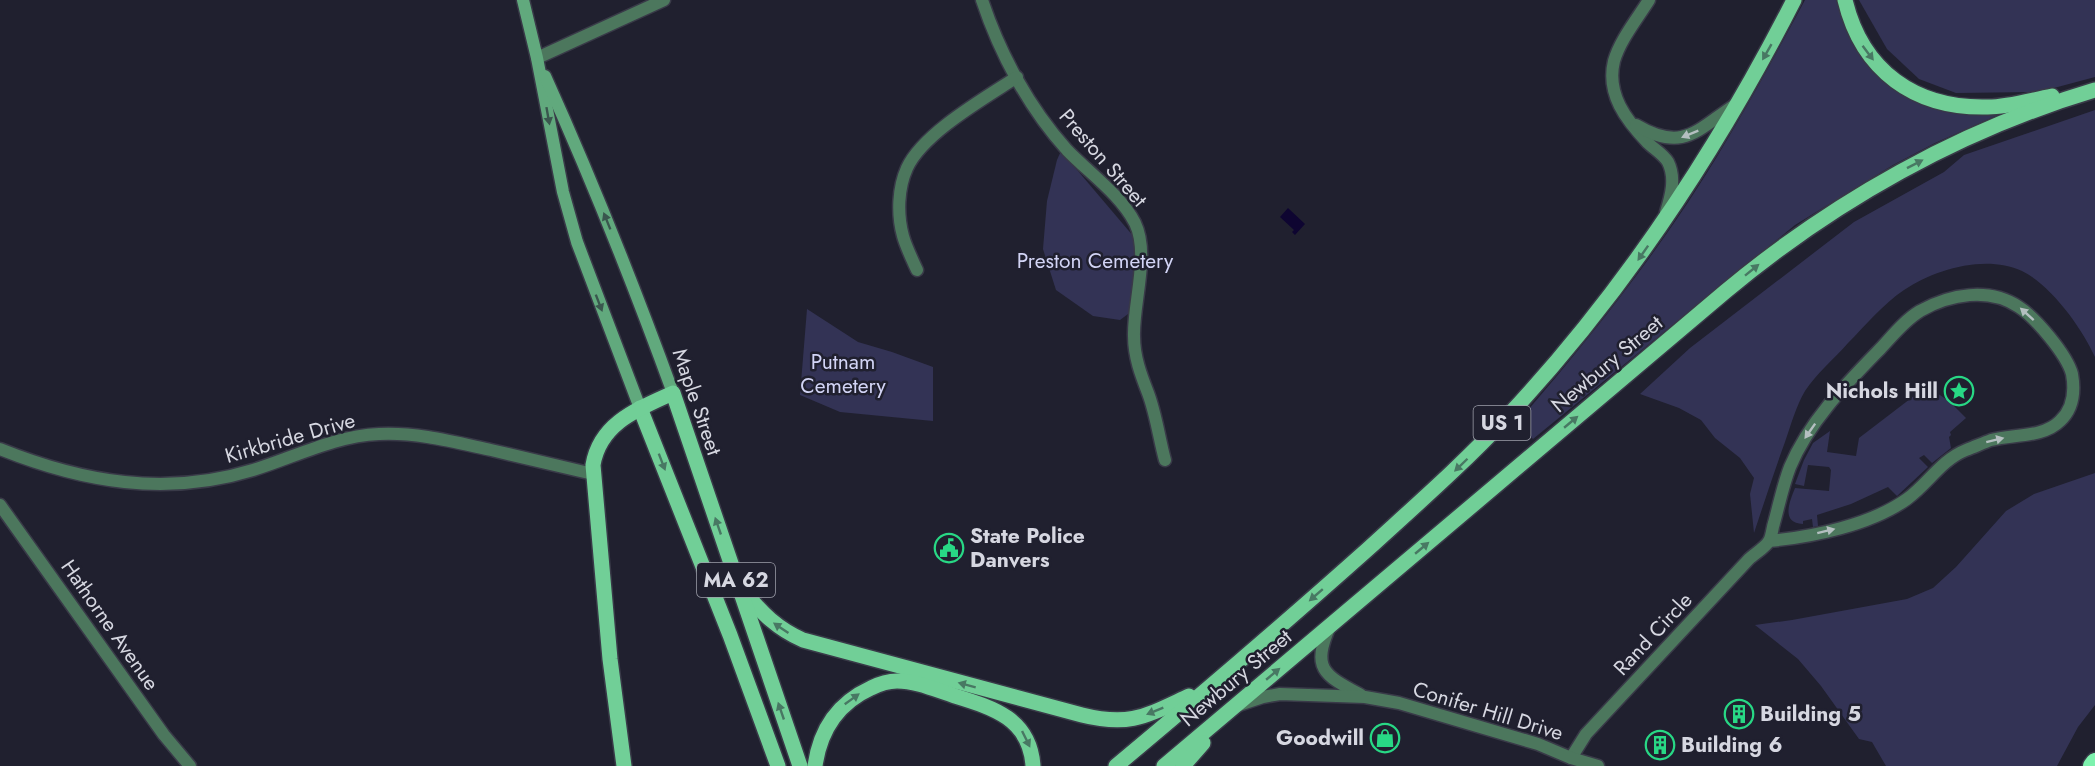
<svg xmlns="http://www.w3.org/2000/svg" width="2095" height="766" font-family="Jost,sans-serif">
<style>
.green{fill:#335}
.water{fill:#0e0531}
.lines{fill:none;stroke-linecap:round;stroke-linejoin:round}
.minor-casing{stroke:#393a48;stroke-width:15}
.tertiary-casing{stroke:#393a48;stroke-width:15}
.secondary-casing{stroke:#393a48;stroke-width:15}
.primary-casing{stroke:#393a48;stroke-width:18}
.motorway-casing{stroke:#393a48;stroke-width:21}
.minor{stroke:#4c775d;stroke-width:12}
.tertiary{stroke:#4c775d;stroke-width:12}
.secondary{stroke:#61a97d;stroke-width:12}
.primary{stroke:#71cf97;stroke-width:15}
.motorway{stroke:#7ef2ae;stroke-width:18}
.oneway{fill:#487863}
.oneway2{fill:#3a574e}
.oneway3{fill:#b4bfc0}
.labels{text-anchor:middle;stroke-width:5;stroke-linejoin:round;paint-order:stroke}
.shield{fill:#20202f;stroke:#9fa0ac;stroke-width:1.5}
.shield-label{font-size:20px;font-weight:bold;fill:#d6d7e1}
.street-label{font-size:21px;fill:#d6d7e1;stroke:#20202f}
.park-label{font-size:21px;fill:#d2d4f5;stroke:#20202f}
.poi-label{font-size:21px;font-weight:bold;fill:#d6d7e1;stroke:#20202f;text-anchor:start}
</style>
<rect width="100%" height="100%" fill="#20202f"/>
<g class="green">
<path d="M1805 0H1836L1848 33 1858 51 1935 107 1955 112 1979 115 1996 113 1998 115 1935 143 1893 165 1795 225 1533 439 1517 423C1572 359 1626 293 1674 223 1723 152 1764 76 1805 0Z"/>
<path d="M1859 0H2095V77L2039 92 1956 93 1919 79 1887 49Z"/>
<path d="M2095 110V357C2082 328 2051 285 2022 271 1986 254 1935 269 1904 290 1883 304 1866 325 1848 343 1835 358 1816 374 1805 391 1796 406 1791 425 1785 442 1774 472 1764 503 1754 533L1750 494 1754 478 1740 458 1715 438 1701 420 1679 408 1640 394 1690 348 1854 222 1944 172 1964 155Z"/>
<path d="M1061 151 1145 250 1132 311 1120 320 1093 316 1056 290 1043 249 1047 201 1057 160Z"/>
<path d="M807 309 858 342 892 352 933 367V421L840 412 800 395Z"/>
<path d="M1927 386 1950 402 1966 418 1950 432 1951 435 1949 437 1951 448 1932 463 1924 455 1919 458 1928 467 1897 496 1888 487 1851 504 1817 515 1818 526 1813 527 1812 519 1803 521V524C1780 523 1790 501 1795 488L1829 491 1831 470 1829 467 1808 465 1804 486 1795 484 1804 460 1813 443 1830 431 1827 452 1856 456 1859 438Z"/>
<path d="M2095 473V705L2078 727 2057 766H1886L1872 742 1859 739 1821 686 1798 659 1755 625 1792 620 1907 599 1933 588 1956 567 2006 511 2034 494Z"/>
</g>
<path class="water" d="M1288 208 1305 224 1295 235 1292 232 1294 230 1280 217Z"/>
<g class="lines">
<g class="minor-casing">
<g id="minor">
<path d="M982 0C1000 54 1029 108 1067 150 1089 173 1120 194 1135 223 1150 254 1133 303 1134 336 1134 357 1141 375 1148 393 1156 414 1159 438 1165 460"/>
<path d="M1649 0C1637 19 1620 40 1614 61 1606 94 1626 120 1648 143 1654 149 1663 154 1668 162 1676 178 1671 196 1666 212"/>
<path d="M537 58 664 0"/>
<path d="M1636 125C1685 154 1698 128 1738 103"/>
<path d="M917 270C912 259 906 247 903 236 897 214 898 188 907 168 923 133 985 98 1017 77"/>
<path d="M0 449C82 482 166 497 253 470 295 457 334 436 379 434 417 432 454 442 491 450 525 458 559 466 593 474"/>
<path d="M0 505 164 735 190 766"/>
<path d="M1571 758 1586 734 1749 559C1754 554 1765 548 1769 541 1772 536 1772 529 1774 523 1779 505 1783 485 1790 467 1809 421 1847 383 1881 348 1893 335 1905 320 1920 311 1950 294 1989 287 2019 307 2036 318 2067 355 2072 374 2075 391 2073 409 2060 421 2043 438 2013 434 1991 440 1983 443 1974 447 1966 450 1941 460 1928 484 1907 499 1871 525 1812 537 1769 541"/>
</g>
</g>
<g class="tertiary-casing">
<g id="tertiary">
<path d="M1330 626C1311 669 1324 675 1361 695"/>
<path d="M1239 705 1263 697 1280 694 1365 697 1399 703 1538 744 1571 758 1598 766"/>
</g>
</g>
<g class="secondary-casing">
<g id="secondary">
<path d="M523 0 537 58 563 192 577 242 640 408"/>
<path d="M545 76C592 180 634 286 673 393"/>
</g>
</g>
<g class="primary-casing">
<g id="primary">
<path d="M1845 0C1862 71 1915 109 1988 107 2009 107 2031 100 2052 96"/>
<path d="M640 408 730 635 778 766"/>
<path d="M744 591C761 613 778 629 803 640L1082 715C1130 727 1146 716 1189 696"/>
<path d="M624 766 610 659 593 465C600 423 638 409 673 393L800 766"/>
<path d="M815 766C820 730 838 703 871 688 879 684 888 681 897 681 917 681 936 690 955 696 994 708 1030 719 1033 766"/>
<path d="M1116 766C1201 695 1285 623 1368 549 1415 506 1463 464 1507 417 1624 292 1716 153 1794 0"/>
<path d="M1164 766 1726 291C1834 201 1960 130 2095 90"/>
<path d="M1183 766 1203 743"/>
</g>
</g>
<g class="motorway-casing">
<path id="motorway" d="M2092 766 2095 762"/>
</g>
<use href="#minor" class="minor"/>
<use href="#tertiary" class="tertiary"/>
<use href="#secondary" class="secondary"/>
<use href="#primary" class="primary"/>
<use href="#motorway" class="motorway"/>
</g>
<defs><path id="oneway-solid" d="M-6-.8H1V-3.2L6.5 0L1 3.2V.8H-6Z" transform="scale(1.5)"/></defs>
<g class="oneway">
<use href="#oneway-solid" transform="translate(1767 52) rotate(120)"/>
<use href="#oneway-solid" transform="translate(1868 53) rotate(53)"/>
<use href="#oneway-solid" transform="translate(1915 164) rotate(-27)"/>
<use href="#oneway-solid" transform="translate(1643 253) rotate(125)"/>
<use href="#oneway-solid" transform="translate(1752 270) rotate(-39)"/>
<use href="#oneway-solid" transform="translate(1571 422) rotate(-40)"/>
<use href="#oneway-solid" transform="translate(662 462) rotate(69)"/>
<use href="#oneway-solid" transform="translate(1461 465) rotate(136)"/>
<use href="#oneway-solid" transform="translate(718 526) rotate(-109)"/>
<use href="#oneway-solid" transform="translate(1422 548) rotate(-40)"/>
<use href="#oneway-solid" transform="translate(1316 595) rotate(139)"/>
<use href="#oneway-solid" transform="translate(781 628) rotate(-146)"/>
<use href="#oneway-solid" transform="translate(1273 674) rotate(-40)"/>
<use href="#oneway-solid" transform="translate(967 685) rotate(-165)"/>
<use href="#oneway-solid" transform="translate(852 699) rotate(-36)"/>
<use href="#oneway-solid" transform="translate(781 711) rotate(-109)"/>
<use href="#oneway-solid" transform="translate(1155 711) rotate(158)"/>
<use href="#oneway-solid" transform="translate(1026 739) rotate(64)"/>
</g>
<g class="oneway2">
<use href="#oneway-solid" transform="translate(548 116) rotate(80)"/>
<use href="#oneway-solid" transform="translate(607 221) rotate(-112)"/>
<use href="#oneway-solid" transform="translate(599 303) rotate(69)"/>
</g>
<g class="oneway3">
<use href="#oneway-solid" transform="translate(1690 134) rotate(158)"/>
<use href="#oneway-solid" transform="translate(2027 314) rotate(-138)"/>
<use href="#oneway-solid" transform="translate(1810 431) rotate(125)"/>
<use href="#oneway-solid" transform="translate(1995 440) rotate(-14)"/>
<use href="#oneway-solid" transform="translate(1826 531) rotate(-14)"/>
</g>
<defs>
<g id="sight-ring" transform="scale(1.5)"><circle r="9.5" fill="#20202f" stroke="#28d885" stroke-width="1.5"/><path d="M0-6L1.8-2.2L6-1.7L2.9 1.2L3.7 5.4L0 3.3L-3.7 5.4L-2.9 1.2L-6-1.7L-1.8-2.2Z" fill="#28d885"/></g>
<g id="civic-ring" transform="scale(1.5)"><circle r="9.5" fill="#20202f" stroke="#28d885" stroke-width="1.5"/><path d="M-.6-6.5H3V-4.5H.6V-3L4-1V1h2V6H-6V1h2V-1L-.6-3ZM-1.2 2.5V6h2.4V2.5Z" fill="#28d885"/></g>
<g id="building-ring" transform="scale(1.5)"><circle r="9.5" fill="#20202f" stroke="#28d885" stroke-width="1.5"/><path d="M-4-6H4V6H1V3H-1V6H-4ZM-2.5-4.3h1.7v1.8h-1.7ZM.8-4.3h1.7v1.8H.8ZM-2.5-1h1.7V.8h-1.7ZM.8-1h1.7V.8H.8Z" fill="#28d885"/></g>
<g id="shop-ring" transform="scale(1.5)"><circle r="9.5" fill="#20202f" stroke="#28d885" stroke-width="1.5"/><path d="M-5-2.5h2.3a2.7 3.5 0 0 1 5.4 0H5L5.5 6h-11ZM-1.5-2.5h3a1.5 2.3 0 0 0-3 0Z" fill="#28d885"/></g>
</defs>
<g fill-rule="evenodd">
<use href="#sight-ring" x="1959" y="391"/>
<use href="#civic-ring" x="949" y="548"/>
<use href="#building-ring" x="1739" y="714"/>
<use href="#shop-ring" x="1385" y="738"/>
<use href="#building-ring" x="1660" y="745"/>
</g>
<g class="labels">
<g class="shield">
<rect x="1473.5" y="406" width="57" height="34" rx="4.5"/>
<rect x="697" y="563" width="78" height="34" rx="4.5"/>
</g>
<g class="shield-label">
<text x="1502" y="430">US 1</text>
<text x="736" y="587">MA 62</text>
</g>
<g class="street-label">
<text transform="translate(1103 158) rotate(49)" y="7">Preston Street</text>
<text transform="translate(1607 364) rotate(-40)" y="7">Newbury Street</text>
<text transform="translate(697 402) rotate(71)" y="7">Maple Street</text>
<text transform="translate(290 438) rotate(-16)" y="7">Kirkbride Drive</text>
<text transform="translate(110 625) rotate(55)" y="7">Hathorne Avenue</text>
<text transform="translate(1653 634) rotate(-47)" y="7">Rand Circle</text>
<text transform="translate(1236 678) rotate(-40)" y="7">Newbury Street</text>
<text transform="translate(1488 711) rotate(17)" y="7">Conifer Hill Drive</text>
</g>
<g class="park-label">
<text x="1095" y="268">Preston Cemetery</text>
<text x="843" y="369">Putnam<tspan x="843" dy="24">Cemetery</tspan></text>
</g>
<g class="poi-label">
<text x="1938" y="398" text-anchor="end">Nichols Hill</text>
<text x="970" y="543">State Police<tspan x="970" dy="24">Danvers</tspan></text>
<text x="1760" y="721">Building 5</text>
<text x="1364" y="745" text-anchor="end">Goodwill</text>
<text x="1681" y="752">Building 6</text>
</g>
</g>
</svg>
